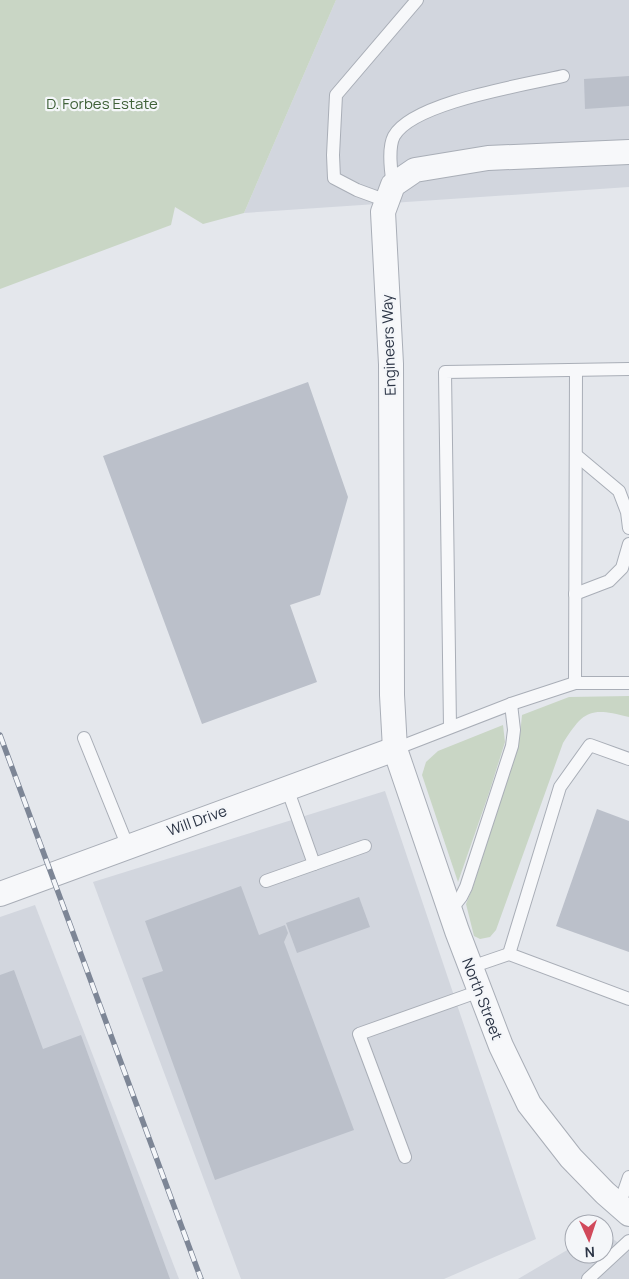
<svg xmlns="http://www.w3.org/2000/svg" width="629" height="1279" font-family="Manrope,sans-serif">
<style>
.built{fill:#d2d6de}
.green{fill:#c9d6c5}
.building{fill:#bbc0ca}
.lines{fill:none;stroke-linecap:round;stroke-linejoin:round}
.service-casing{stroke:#a9aeb7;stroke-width:14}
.minor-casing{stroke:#a9aeb7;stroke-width:26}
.service{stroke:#f7f8fa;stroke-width:12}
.minor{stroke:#f7f8fa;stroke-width:24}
.rail-casing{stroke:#7d8696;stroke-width:5.5}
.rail{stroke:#f4f6f9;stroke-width:4;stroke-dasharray:11;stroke-linecap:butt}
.labels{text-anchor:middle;stroke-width:4.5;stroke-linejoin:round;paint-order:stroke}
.park-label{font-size:15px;fill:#3f6138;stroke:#f4f6f9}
.street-label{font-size:15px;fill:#2b3445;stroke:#f4f6f9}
</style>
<rect width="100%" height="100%" fill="#e4e7ec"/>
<g class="built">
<path d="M336 0H629V187L244 213Z"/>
<path d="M385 791 536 1239 444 1279H241L93 882Z"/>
<path d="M35 905 179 1279H0V917Z"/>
<path d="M604 1233 629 1250V1279H518L574 1246V1254H604Z"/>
</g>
<g class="green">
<path d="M0 0H336L244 213 203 224 175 207 171 225 0 289Z"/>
<path d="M629 696V717C590 707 584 710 563 743L496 930 490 937 480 939 474 936 466 904 473 887 510 772 520 735 522 715 569 697Z"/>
<path d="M503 725 505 742 489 793 458 882 422 775 426 762 438 751Z"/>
</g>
<g class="building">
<path d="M629 76V106L585 109 584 79Z"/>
<path d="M308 382 348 497 320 595 290 605 317 682 202 724 103 456Z"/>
<path d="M597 809 629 821V952L556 926Z"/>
<path d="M241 886 259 935 285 925 288 933 284 942 354 1130 215 1180 142 978 163 971 145 921Z"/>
<path d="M359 897 370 927 297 953 286 923Z"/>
<path d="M14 970 43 1049 81 1035 170 1279H0V975Z"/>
</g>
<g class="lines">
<g class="service-casing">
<g id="service">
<path d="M393 185C391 173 388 147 394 136 413 102 525 85 563 76"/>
<path d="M387 201 357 190 334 178 333 155 336 95 417 0"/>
<path d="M576 455 619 491 627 512 629 528"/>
<path d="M575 594 609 581 622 568 629 544"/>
<path d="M575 683 576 370"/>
<path d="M450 727 445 372 629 369"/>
<path d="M84 738 128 847"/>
<path d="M395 749 511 704 575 683H629"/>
<path d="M287 788 314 864"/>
<path d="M266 881 365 846"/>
<path d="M450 911 461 897 466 887 512 746 514 730 511 704"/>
<path d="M509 954 560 787 590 745 629 759"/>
<path d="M471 967 509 954 629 999"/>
<path d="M405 1157 359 1034 480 991"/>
<path d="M619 1206 629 1177"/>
<path d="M588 1279 629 1241"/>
</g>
</g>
<g class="minor-casing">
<g id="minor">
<path d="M629 152 488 158 415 170 393 185 383 212 391 364 392 695 395 749 457 931 501 1046 529 1104 571 1158 605 1193 629 1214"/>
<path d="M0 894 395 749"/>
</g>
</g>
<use href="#service" class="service"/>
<use href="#minor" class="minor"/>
<g class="rail-casing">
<path id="rail" d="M0 735 201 1279"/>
</g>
<use href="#rail" class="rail"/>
</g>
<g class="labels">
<g class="park-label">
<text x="102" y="109">D. Forbes Estate</text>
</g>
<g class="street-label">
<text transform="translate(389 345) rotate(-92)" y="5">Engineers Way</text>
<text transform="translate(197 821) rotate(-20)" y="5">Will Drive</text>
<text transform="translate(482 999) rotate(69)" y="5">North Street</text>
</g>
</g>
<g transform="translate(589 1239) rotate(177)"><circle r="24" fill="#f4f6f9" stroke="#a4a8b1"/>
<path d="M0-4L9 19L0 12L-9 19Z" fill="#d1495b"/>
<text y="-8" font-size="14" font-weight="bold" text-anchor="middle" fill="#2b3445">N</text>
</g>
</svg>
